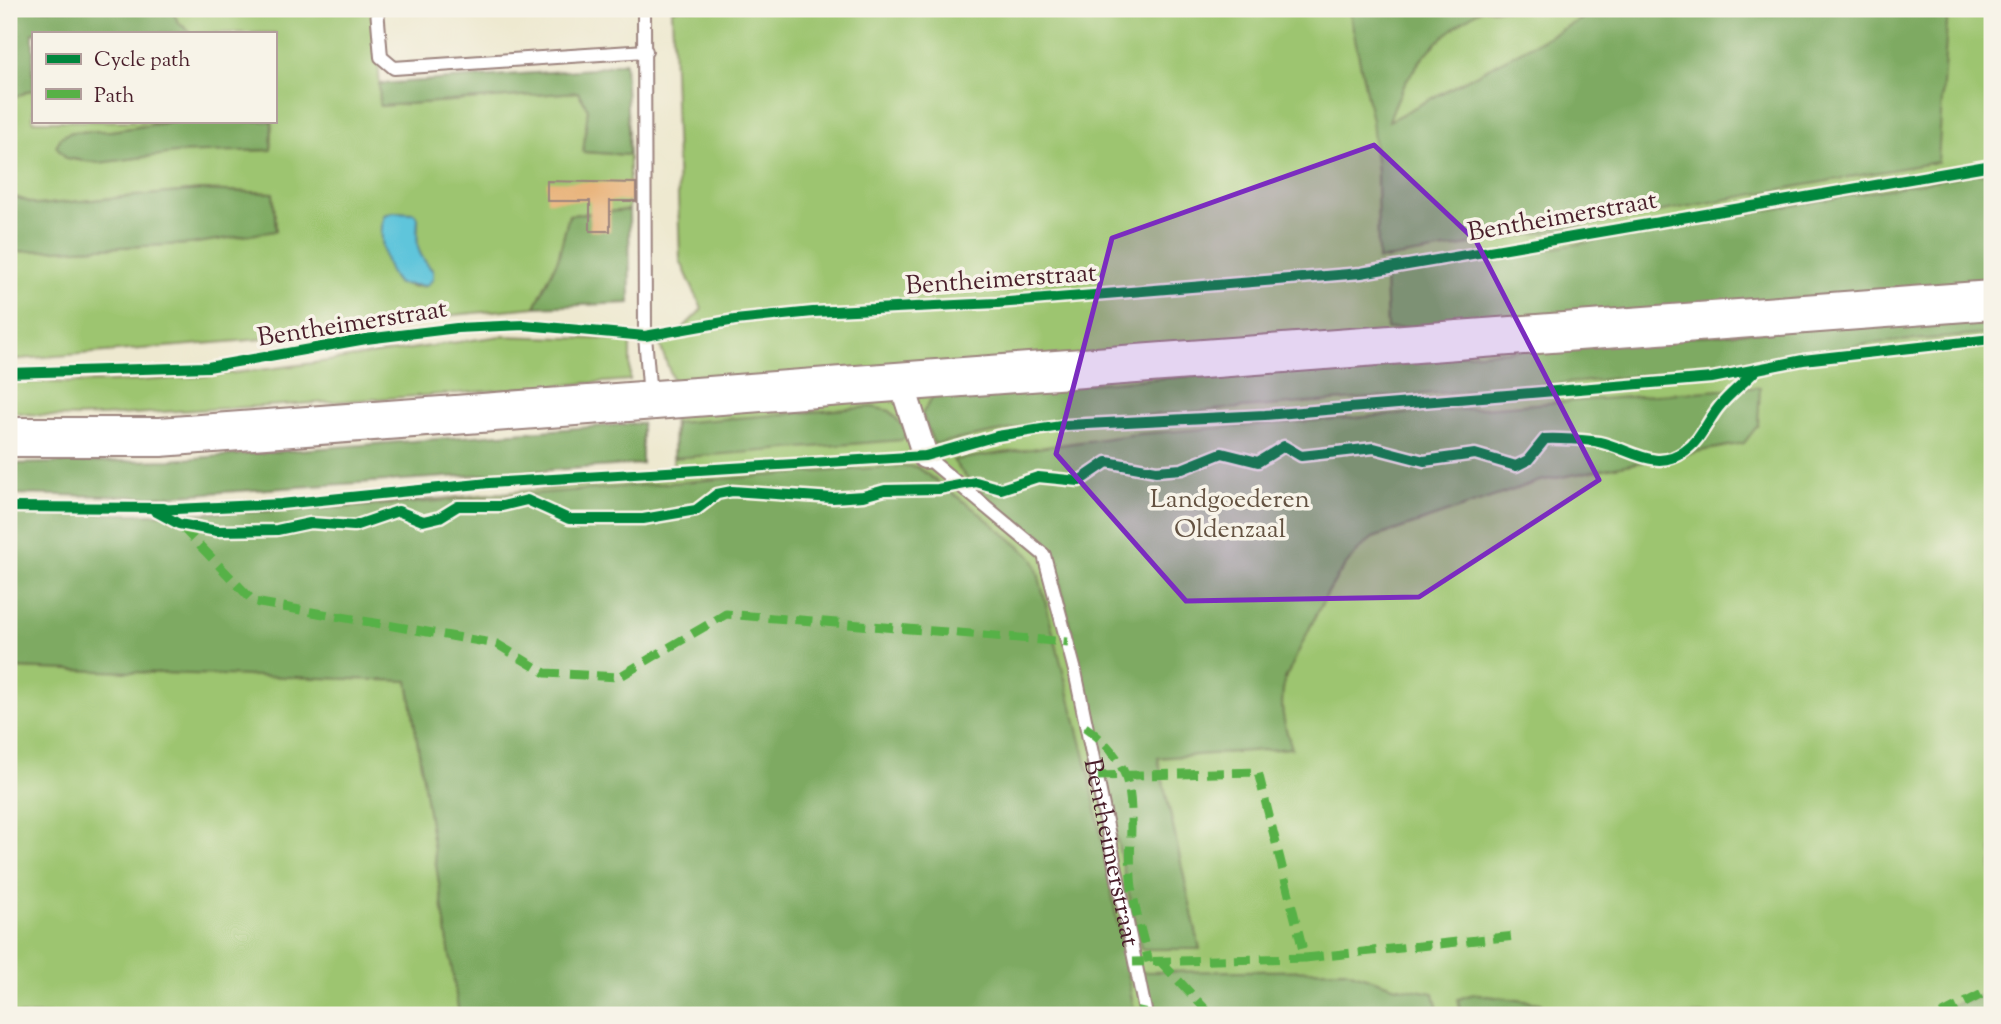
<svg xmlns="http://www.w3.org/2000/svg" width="2001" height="1024" font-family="'Sorts Mill Goudy',serif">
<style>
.green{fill:#9dc570;stroke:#74724e;stroke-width:2;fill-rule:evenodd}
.forest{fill:#7eaa62;stroke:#646446;stroke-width:2}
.water{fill:#5ec5db;stroke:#547283;stroke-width:2}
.building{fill:#e9b57e}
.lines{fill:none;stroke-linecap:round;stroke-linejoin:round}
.lane-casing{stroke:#9c847e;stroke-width:16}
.street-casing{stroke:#9c847e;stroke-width:28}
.primary-casing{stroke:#9c847e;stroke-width:42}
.lane{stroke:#fff;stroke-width:12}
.street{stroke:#fff;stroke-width:24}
.primary{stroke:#fff;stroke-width:38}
.quiet{stroke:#57b146;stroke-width:9;stroke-dasharray:18 9;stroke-linecap:butt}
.cycleway-casing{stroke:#f7f3e8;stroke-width:15}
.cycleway{stroke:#00873e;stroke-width:10}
.marked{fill:#7b2cbf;fill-opacity:0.2;stroke:#7b2cbf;stroke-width:5;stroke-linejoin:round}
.labels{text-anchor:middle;stroke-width:7;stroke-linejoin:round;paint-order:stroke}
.street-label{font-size:26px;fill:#4a1f2b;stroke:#f7f3e8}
.park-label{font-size:26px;fill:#635140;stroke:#f7f3e8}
</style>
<rect width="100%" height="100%" fill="#f7f3e8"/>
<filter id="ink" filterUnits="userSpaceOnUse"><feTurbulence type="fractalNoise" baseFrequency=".0143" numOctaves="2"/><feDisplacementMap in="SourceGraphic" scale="14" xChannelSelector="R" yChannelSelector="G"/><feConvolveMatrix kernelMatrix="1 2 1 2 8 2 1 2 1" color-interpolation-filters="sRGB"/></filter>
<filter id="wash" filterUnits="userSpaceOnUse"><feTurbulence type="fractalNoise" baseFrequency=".00686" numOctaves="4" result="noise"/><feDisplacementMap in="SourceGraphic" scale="28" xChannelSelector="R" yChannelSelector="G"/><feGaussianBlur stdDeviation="1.57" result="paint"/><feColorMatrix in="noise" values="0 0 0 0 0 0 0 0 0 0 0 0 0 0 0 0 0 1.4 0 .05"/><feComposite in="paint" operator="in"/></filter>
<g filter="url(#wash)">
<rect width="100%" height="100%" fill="#eee9d0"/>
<g class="green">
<path d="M171 9H375L381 106 578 92 588 109 584 152 629 155V210L569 215 558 259 535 307 414 319 299 336 9 360V252L190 244 276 230 273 193 201 190 38 205 9 195V100L33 89V121H178L111 131 72 132 66 158C102 167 137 157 173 153 206 150 239 151 271 150L275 72 279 70 275 68V33H191L179 23ZM418 218C417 244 413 251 433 271L426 286 410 287Z"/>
<path d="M672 9H1992V1015H9V513C231 523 452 497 673 477L674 383 658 340 669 338 670 334 681 330 702 309 680 260Z"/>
<path d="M501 336 630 340V380C485 391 340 403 195 410 135 413 68 423 9 411V381C174 391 338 358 501 336Z"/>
</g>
<g class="forest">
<path d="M9 9H171L179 23 191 33H33V89L9 100Z"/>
<path d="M1349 9H1482C1435 37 1406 69 1389 121L1600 9H1948L1938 162C1751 193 1566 231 1378 260L1377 173 1372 121Z"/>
<path d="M625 62 629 155 583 152 588 109 578 92 380 106 379 84 592 69Z"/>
<path d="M178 121H272L271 150 176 153 99 163 66 158 56 146 62 136 72 132 111 131Z"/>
<path d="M1992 173V284L1387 329 1385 278 1971 174Z"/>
<path d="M201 190 273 193 276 231 190 244 9 252V195L38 205Z"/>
<path d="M629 210 630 303 535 307 558 259 569 215Z"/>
<path d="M1992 313V334L1874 343 1753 364 1580 382 1045 423 934 444 922 414 933 396Z"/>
<path d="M1760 387 1758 425 1744 443 1540 481 1373 538C1330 570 1310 632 1285 679 1279 705 1283 723 1292 748L1158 758 1200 949H1141L1055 559C1026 521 979 501 953 460L1137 434Z"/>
<path d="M872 407 890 411 909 434 902 440 674 458 675 423Z"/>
<path d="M642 423V464L149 497 9 494V464L170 460Z"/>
<path d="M907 466 917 467 978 512 1032 557 1036 565 1089 773 1135 1015H459L408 681 9 668V512C309 524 607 483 907 466Z"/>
<path d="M1345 970 1393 986 1434 993 1439 1015H1152L1141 972Z"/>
<path d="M1992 992V1015H1921L1984 995Z"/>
<path d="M1473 994 1540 1003 1550 1015H1461L1458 999Z"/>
</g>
<path class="water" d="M394 212 414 213 418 218C417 244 414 251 433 271V279L426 286 398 284C384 269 378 234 384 215Z"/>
<g id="blocks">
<path class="building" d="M547 181 636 183V201H610V231H590V201H547Z"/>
</g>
</g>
<g filter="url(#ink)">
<use href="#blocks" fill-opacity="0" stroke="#9c847e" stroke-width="2"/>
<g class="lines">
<g class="lane-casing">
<g id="lane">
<path d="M377 9 381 57 394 68 646 51"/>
<path d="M644 9 645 336 650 397"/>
<path id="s1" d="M925 456 1044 555 1075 671 1146 1015"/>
</g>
</g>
<g class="street-casing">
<path id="street" d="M901 381 925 456"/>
</g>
<g class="primary-casing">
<path id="primary" d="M9 437H160L1992 300"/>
</g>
<use href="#lane" class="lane"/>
<use href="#street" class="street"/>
<use href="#primary" class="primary"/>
<g class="quiet">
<path d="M181 526 254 602 497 644 545 673 619 677 726 614 1068 642"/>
<path d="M1085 727C1147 771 1127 813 1131 877 1133 906 1142 934 1149 962"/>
<path d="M1098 776 1258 772 1305 958 1133 962"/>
<path d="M1305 958 1515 936"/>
<path d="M1160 961 1211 1015"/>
<path d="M1140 1015 1142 1007"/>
<path d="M1941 1015 1992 989"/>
</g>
<g class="cycleway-casing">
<g id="cycleway">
<path d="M9 373 208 367 366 339 457 328 525 325 645 336 735 320 813 312 997 303 1361 273 1992 165"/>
<path d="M9 507 164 508"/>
<path d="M155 510 281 504 489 483 925 456 997 436 1067 425 1265 415 1712 378 1803 360 1992 339"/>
<path d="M155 511 179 524 217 531 277 530 310 523 354 526 398 511 423 521 440 517 458 506H502L527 500 569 519H643L696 510 717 494 732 491 833 498 863 496 885 490 938 489 976 482 1001 489 1038 477 1079 481 1107 462 1156 471 1182 469 1222 453 1258 462 1284 446 1301 456 1374 448 1424 461 1475 454 1516 466 1528 460 1545 439C1554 438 1590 440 1599 442 1629 448 1656 473 1685 451 1700 441 1707 422 1718 408 1728 395 1744 383 1756 370"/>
</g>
</g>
<use href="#cycleway" class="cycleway"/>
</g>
</g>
<path class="marked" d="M1374 145 1476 241 1599 480 1419 597 1186 601 1056 454 1112 238Z"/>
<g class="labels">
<g class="street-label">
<text transform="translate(1562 215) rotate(-10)" y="9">Bentheimerstraat</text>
<text transform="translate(1001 278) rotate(-4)" y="9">Bentheimerstraat</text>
<text transform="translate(352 322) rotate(-9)" y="9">Bentheimerstraat</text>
<text dy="9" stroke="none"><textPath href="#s1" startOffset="460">Bentheimerstraat</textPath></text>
</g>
<g class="park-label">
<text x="1230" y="507">Landgoederen<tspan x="1230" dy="30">Oldenzaal</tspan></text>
</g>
</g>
<rect width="2001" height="1024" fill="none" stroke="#f7f3e8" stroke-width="35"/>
<rect x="32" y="32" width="245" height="91" fill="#f7f3e8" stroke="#b29e9c" stroke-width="2"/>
<rect x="46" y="54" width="35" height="10" fill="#00873e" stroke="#b29e9c" stroke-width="2"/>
<text x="94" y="66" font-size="21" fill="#4a1f2b">Cycle path</text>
<rect x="46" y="89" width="35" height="10" fill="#57b146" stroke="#b29e9c" stroke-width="2"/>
<text x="94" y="102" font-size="21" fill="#4a1f2b">Path</text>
</svg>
